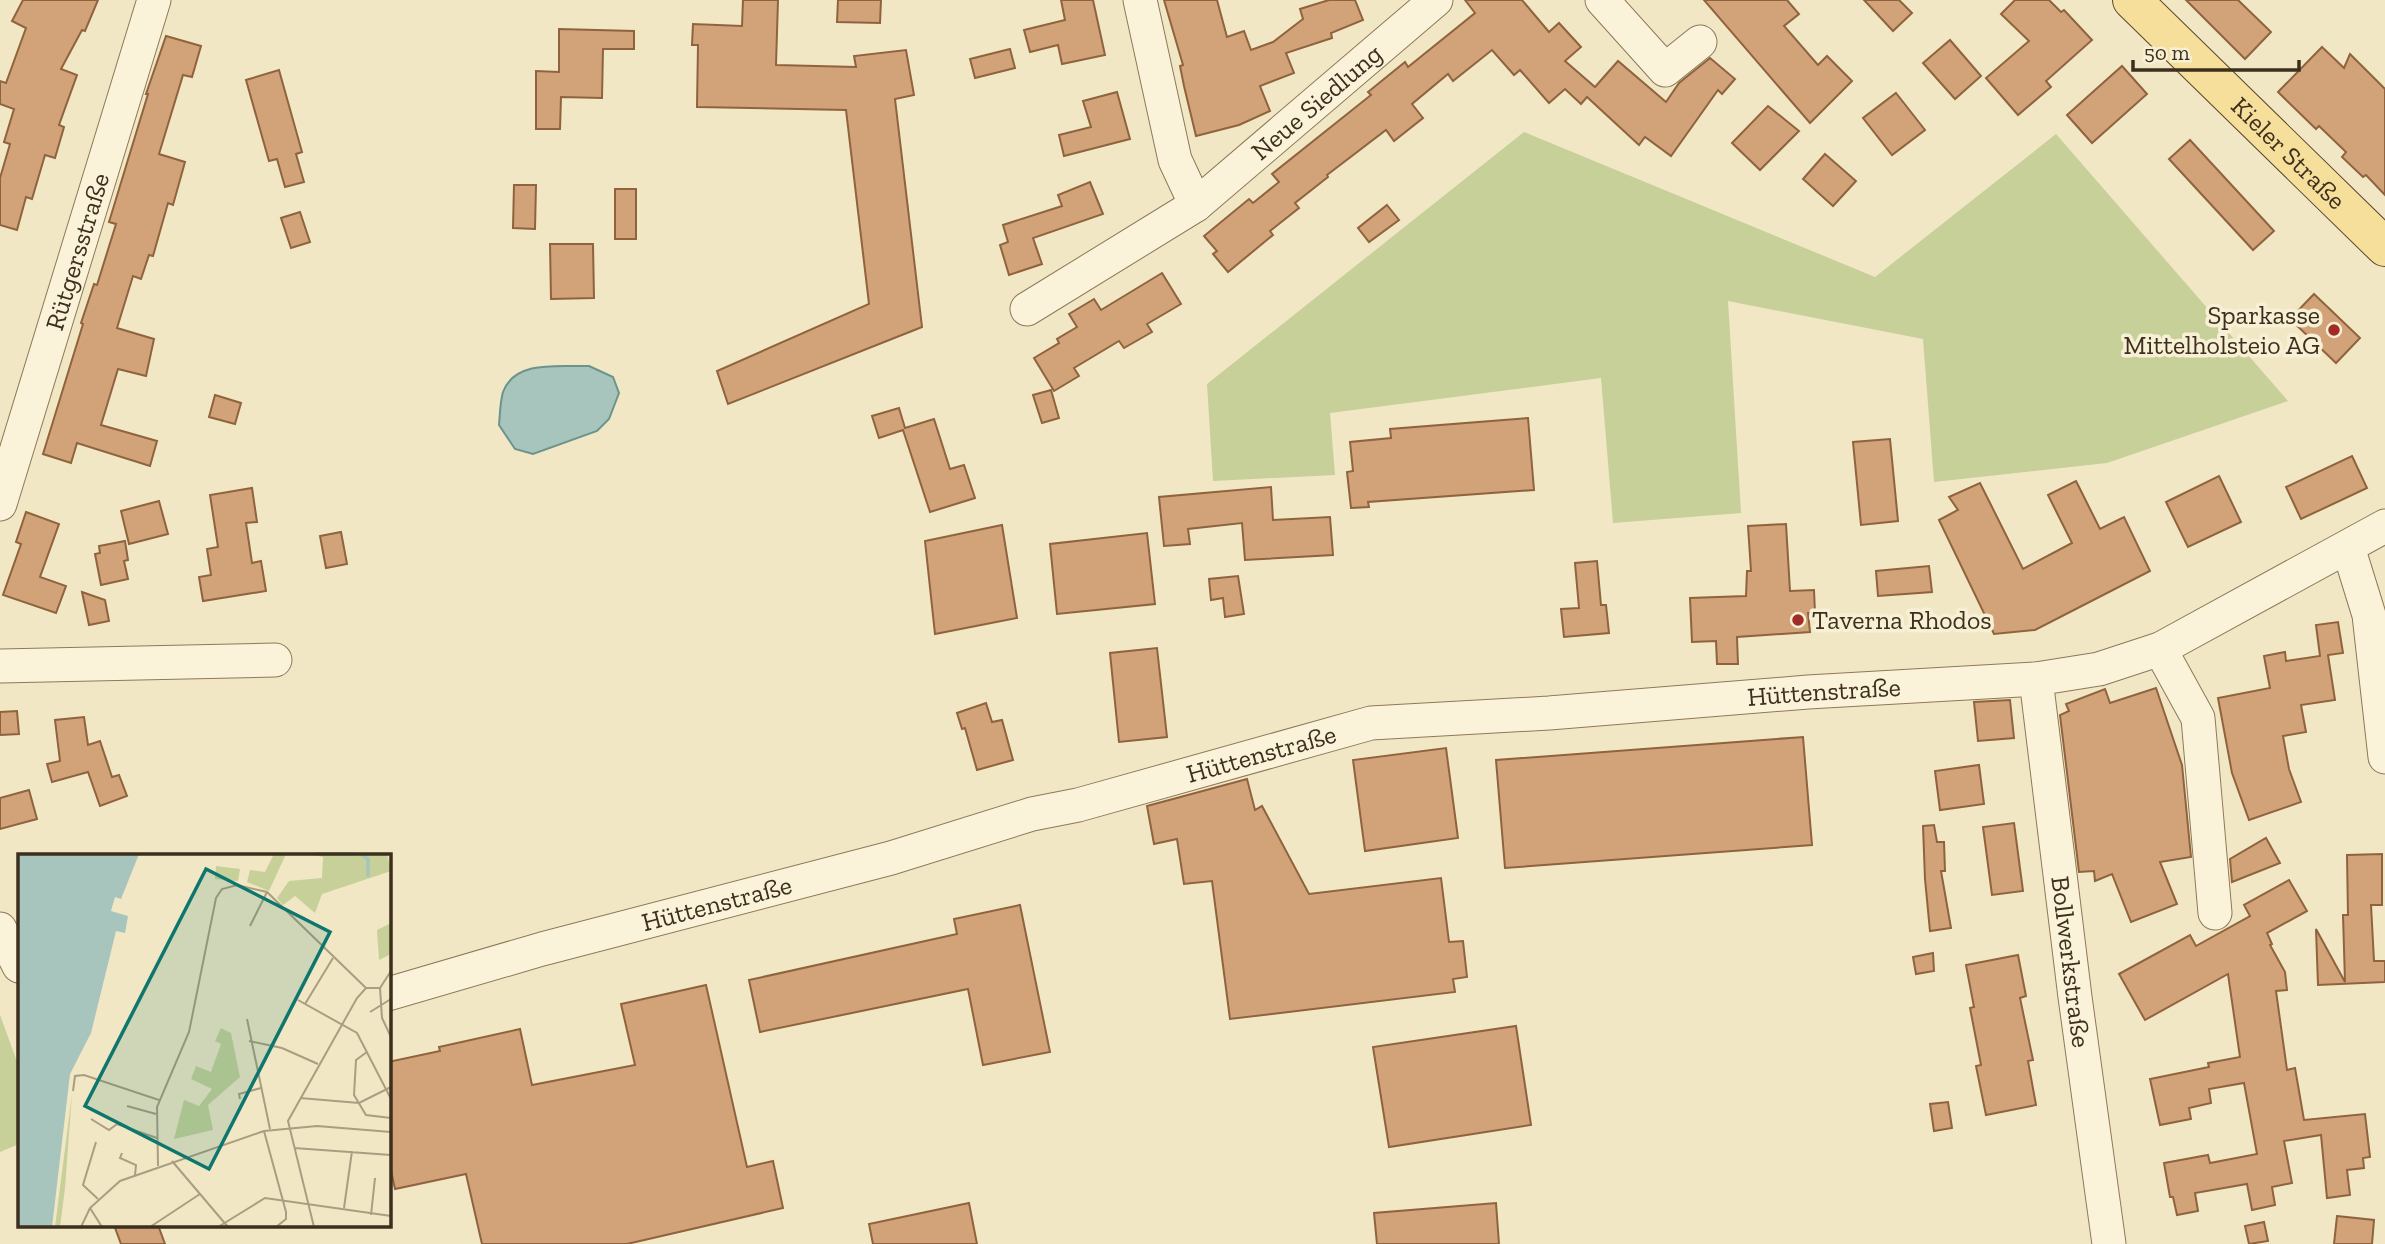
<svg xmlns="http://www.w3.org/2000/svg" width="2385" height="1244" font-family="'Zilla Slab',serif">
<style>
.green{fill:#c6d098}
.water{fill:#a7c4bd;stroke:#6c948c;stroke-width:2}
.building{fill:#d2a378;stroke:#8f633d;stroke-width:2}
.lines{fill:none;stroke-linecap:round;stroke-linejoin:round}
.minor-casing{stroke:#8e7859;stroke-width:35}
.major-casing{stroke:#5b462e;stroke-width:40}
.minor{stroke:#fbf3d9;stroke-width:33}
.major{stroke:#f6df9b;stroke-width:38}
.poi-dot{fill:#a12c25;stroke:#f8f0d5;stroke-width:2.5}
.labels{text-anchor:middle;stroke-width:7;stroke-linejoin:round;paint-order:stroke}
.street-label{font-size:26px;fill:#3d2f1e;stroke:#f8f0d5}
.poi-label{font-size:26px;fill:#3d2f1e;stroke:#f8f0d5;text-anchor:end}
.inset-river{fill:none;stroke:#a7c4bd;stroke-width:3.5}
.inset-road{fill:none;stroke:#a99d82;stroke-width:2}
.view{fill:#0f766e;fill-opacity:0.15;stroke:#0f766e;stroke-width:3.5}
.inset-edge{fill:none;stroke:#3d2f1e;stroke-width:3.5}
</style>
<rect width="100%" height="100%" fill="#f1e7c5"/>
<!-- green -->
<g class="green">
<path d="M1524,132L1875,277L2056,134L2288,401L2107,463L1934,482L1923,339L1728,301L1741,513L1613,523L1601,378L1330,413L1335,475L1213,481L1207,384Z"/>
<path d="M0,1015L19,1067V1144L0,1152Z"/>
</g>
<!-- water -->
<path class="water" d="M589,366L613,377L619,393L609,419L597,431L533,454L515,449L499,425C500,415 500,402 503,392C515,359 562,367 589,366Z"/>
<!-- building -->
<g class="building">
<path d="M23,0H98L85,31L82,30L61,69L77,75L59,125L64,127L55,158L45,155L32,199L26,197L17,230L0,225V178L10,144L4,142L14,109L0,104V81L6,83L26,28L12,21Z"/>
<path d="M743,0H778L776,65L856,67L854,56L906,50L914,95L895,99L922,327L728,404L717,371L869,304L846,110L697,107L698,45H692L693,24L742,26Z"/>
<path d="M838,0H881L880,23L837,22Z"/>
<path d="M1061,0H1093L1105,55L1062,64L1058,45L1030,52L1024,30L1065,20Z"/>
<path d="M1164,0H1217L1227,37L1244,31L1251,50L1273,42L1303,19L1300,9L1329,0H1355L1363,20L1331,33L1332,38L1286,53L1294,73L1260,86L1270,111L1239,125L1196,136L1184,86L1180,66L1183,65Z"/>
<path d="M1465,0H1522L1549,32L1559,23L1581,47L1565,61L1595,87L1618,61L1666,102L1679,83L1710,58L1735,79L1722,94L1718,90L1671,156L1645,137L1639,145L1587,97L1581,104L1565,89L1549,103L1520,70L1514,75L1492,50L1453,81L1448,74L1412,104L1423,118L1394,141L1386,130L1327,175L1328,177L1295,203L1299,208L1270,231L1273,235L1228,272L1213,254L1217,251L1204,236L1249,199L1253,203L1279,182L1272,174L1371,95L1368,92L1405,62L1408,67L1475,13Z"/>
<path d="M1704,0H1787L1799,14L1784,26L1818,65L1827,56L1852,81L1810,123Z"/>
<path d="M1864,0H1899L1912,13L1893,31Z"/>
<path d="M2015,0H2049L2061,12L2064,10L2092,40L2046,81L2051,87L2018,115L1986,78L2029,41L2001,14Z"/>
<path d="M2186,0H2238L2271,32L2245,59Z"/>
<path d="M559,29L634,31V49H603L602,98L561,97L560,129H536V71L559,72Z"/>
<path d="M166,36L201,46L192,77L183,75L159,154L185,162L173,205L168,203L153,256L149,255L141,279L133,276L117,328L154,339L146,376L118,369L101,425L157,441L150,466L77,443L71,463L43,454L83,324L81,323L94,284L97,285L116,224L109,222L148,94H146Z"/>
<path d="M1950,40L1981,76L1955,99L1923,63Z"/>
<path d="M2322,47L2344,68L2350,54L2385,89V195L2366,175L2363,177L2342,157L2346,152L2319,126L2316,129L2278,92Z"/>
<path d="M1010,49L1015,68L975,78L970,59Z"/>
<path d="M2122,66L2147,94L2092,143L2067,115Z"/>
<path d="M279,70L302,152L296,154L304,182L285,187L277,159L269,161L246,80Z"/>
<path d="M1117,92L1130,139L1064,156L1059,135L1091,127L1083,101Z"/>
<path d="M1896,93L1925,130L1892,155L1863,118Z"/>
<path d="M1768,106L1799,131L1760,170L1732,143Z"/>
<path d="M2190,140L2274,231L2253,250L2169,159Z"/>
<path d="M1825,154L1856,181L1833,206L1803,179Z"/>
<path d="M1090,182L1103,214L1033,238L1042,264L1009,275L1000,245L1008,242L1003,225L1062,206L1058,195Z"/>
<path d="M514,185H536L535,229L513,228Z"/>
<rect x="615" y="189" width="21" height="50"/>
<path d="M1387,205L1399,220L1369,242L1358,228Z"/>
<path d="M300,212L310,242L291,248L281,218Z"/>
<path d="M550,244H593L594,298L551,299Z"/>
<path d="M1162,273L1181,304L1147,324L1152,332L1124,348L1119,341L1074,368L1079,376L1054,391L1034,358L1059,343L1057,339L1077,327L1069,314L1094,299L1101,310Z"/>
<path d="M2314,294L2360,338L2336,363L2290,319Z"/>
<path d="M1051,390L1059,418L1042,423L1033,395Z"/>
<path d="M215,395L241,403L235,424L209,417Z"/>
<path d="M899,408L905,428L934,419L950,469L964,465L975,498L930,512L903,430L879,438L872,416Z"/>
<path d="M1528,418L1534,490L1368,502L1369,507L1351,508L1347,472L1353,471L1350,442L1391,438L1390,429Z"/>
<path d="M1890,439L1898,521L1861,525L1853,442Z"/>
<path d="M2352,456L2367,488L2301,519L2286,487Z"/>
<path d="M2219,476L2241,522L2188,547L2166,502Z"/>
<path d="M2076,481L2100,529L2124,517L2150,571L2035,630L1994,634L1939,520L1958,510L1949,497L1980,483L2023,569L2072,543L2048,495Z"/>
<path d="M1271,487L1273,520L1330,517L1333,555L1245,560L1242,523L1188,529L1190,544L1164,546L1159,497Z"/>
<path d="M252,488L257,522L246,523L252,563L261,561L266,591L203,601L199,577L211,575L207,549L218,547L210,495Z"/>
<path d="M159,501L168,534L129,544L121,511Z"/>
<path d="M26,512L59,524L40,577L66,586L56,613L3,595L21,544L16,542Z"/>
<path d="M1786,524L1790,591L1814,590L1815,613H1808L1810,632L1737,637L1738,664H1717L1716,641L1692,642L1690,598L1746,596L1747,571H1751L1748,526Z"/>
<path d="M1002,525L1017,618L935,634L925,541Z"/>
<path d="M341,532L347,564L326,568L320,536Z"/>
<path d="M1147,533L1155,604L1057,614L1050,544Z"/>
<path d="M125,541L128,560L124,561L128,579L101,585L95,554L100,553L99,546Z"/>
<path d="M1597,561L1601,605H1606L1609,633L1564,637L1561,609L1579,608L1575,563Z"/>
<path d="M1929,566L1932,592L1878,596L1876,571Z"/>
<path d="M1238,576L1244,614L1225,617L1223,598L1211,600L1209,579Z"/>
<path d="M82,592L105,600L109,621L89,625Z"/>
<path d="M2338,622L2343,653L2328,655L2335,700L2301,705L2306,732L2283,736L2289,769L2301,802L2249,820L2232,773L2218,698L2270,688L2264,656L2285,652L2286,661L2320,656L2316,625Z"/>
<path d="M1157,648L1167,737L1119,742L1110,653Z"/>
<path d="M2156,688L2182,765L2191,857L2160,862L2177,904L2131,922L2112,874L2095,881L2094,871L2079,872L2060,715L2069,711L2066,704L2105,689L2110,703Z"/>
<path d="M2010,700L2014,738L1978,741L1974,702Z"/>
<path d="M986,703L992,722L1002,720L1013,760L977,770L965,728L962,729L957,713Z"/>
<path d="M17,711L19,734L0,735V712Z"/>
<path d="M84,717L88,745L100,741L112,777L119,775L127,796L100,806L88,772L52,782L47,764L60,761L55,720Z"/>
<path d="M1803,737L1812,845L1505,868L1496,760Z"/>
<path d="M1446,748L1458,838L1365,851L1353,760Z"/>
<path d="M1979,765L1984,804L1940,810L1935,771Z"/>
<path d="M1247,779L1255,810L1262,806L1309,894L1441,878L1449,942L1463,941L1467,977L1453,979L1455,992L1230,1019L1212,881L1184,884L1177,839L1154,844L1147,806Z"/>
<path d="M29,790L37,819L0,829V798Z"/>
<path d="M2014,823L2023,891L1992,895L1983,827Z"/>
<path d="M1934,825L1937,842H1944L1945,871H1941L1951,928L1930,931L1925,879L1923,826Z"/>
<path d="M2266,838L2280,863L2232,882L2230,859Z"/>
<path d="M2382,854V905H2371L2374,961H2385V982L2318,985L2316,929L2345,982L2343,915H2348L2347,855Z"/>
<path d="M2289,880L2307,911L2267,933L2272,944L2270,945L2285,972L2287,990L2276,991L2287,1070L2295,1068L2304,1120L2365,1114L2370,1157L2363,1158L2364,1168L2347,1170L2350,1195L2327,1198L2321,1135L2284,1141L2292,1183L2272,1187L2275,1205L2252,1210L2247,1184L2195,1193L2198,1211L2177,1215L2173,1197H2170L2164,1163L2208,1155L2210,1163L2257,1154L2244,1083L2209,1089L2211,1103L2189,1108L2191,1119L2160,1125L2150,1079L2209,1067L2208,1063L2240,1057L2228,974L2145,1020L2119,974L2190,935L2196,946L2250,916L2244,905Z"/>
<path d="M1020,905L1050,1052L983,1065L968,989L760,1032L749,980L957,934L954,919Z"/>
<path d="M1933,953L1934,971L1916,974L1913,957Z"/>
<path d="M2018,955L2026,996L2020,998L2033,1060L2028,1061L2036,1105L1986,1115L1976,1066L1981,1065L1970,1008L1974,1007L1966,965Z"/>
<path d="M706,985L747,1167L773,1161L783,1208L627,1244H482L466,1174L395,1189L388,1157V1062L440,1051L439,1047L520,1029L532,1085L635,1065L621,1004Z"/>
<path d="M1516,1026L1531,1125L1389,1147L1373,1047Z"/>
<path d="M1948,1102L1952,1128L1934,1131L1930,1104Z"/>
<path d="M969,1203L977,1244H873L869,1224Z"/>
<path d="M1496,1203L1499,1244H1377L1374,1213Z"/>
<path d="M2337,1216L2374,1220L2372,1244H2334Z"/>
<path d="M2264,1222L2268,1241L2249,1244L2245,1226Z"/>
<path d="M114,1225H158L165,1244H121Z"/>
</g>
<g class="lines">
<defs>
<g id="minor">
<path d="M1140,0L1175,160L1196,205"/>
<path d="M1602,0L1665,70L1700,42"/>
<path id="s1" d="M1027,309L1196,205L1436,0"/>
<path id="s2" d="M0,504L154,0"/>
<path d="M2348,547L2369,615L2385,757"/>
<path d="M2160,649L2198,718L2215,913"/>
<path d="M0,666L275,660"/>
<path id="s3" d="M2036,679L2075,997L2109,1244"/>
<path d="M0,929L19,966"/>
<path id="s4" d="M388,994L542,949L891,858L1032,814L1078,805L1371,723L1549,713L1808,692L2036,679L2099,669L2160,649L2385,526"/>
</g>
<g id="major">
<path id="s5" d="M2132,0L2385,247"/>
</g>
</defs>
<!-- minor casing -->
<use href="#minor" class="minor-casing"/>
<!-- major casing -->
<use href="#major" class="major-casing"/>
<!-- minor -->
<use href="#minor" class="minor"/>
<!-- major -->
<use href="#major" class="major"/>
</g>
<!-- markers -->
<g class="poi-dot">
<circle cx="2334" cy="330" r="7"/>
<circle cx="1798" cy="620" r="7"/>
</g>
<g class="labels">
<!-- street labels -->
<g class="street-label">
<text dy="9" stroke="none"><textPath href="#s1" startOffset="357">Neue Siedlung</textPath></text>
<text dy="9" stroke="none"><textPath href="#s5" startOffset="219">Kieler Straße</textPath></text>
<text dy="9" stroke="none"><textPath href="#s2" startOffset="264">Rütgersstraße</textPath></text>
<text dy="9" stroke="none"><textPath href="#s4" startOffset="1474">Hüttenstraße</textPath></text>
<text dy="9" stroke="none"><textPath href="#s4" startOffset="906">Hüttenstraße</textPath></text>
<text dy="9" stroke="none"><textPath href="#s4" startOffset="341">Hüttenstraße</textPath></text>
<text dy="9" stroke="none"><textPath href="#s3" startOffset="285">Bollwerkstraße</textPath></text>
</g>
<!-- poi labels -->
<g class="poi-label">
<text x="2320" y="324">Sparkasse<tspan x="2320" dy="30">Mittelholsteio AG</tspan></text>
<text x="1812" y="629" text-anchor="start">Taverna Rhodos</text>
</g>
</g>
<!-- overview -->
<g transform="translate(18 854)">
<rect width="373" height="373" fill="#f1e7c5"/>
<path d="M256,0H268L251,37L229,28L232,16L247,18ZM294,0H369L373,17L304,40L297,59L277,42L265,51L259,44L271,27L304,24L305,3ZM198,12L222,15L220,27L197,25ZM373,69V100L361,106L359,76ZM203,174L213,179L222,223L190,251L195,276L156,285L166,246L181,252L194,235L173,225L178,212L193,218L203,190L197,187ZM54,240L47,334L42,373H37Z" fill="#c6d098"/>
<path d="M0,0H121L103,45L97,43L93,57L110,62L107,79L98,77L73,179L52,220L34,373H0Z" fill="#a7c4bd"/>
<path class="inset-river" d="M297,0H338M343,0L350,5V23"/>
<path class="inset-road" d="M232,72L249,38M373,117L362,134L364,164L373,183M280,146L339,179L373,245M287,150L315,104M352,158L373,145M229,165L252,275M231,187L264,194L300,210M349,198L338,206L336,241L348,261L373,264M55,237L57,222L66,221L141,246M282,244L341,249L373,233M222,245L221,240L243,234M109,252L138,260M73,265L91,276L99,270L139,284M246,277L268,358V365L258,373M78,288L65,331L80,345M276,294L373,301M104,299L102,304L118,311L117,321M154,307L210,373M140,312L139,253L171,178L198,44L204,35L219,31L249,38L348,134M72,354L84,373M326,354L334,297M353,361L357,324M63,373L72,354L102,327L246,277L299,272L373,278M132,373L182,340M200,373L247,344L373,362M296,373L270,267L339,144L348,134H362"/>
<path class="view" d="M188,15L312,78L191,315L67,252Z"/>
<rect width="373" height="373" class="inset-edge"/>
</g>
<!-- scale -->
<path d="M2133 60v10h166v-10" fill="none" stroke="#3d2f1e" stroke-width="3.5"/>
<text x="2144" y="60" font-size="21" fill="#3d2f1e" stroke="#f8f0d5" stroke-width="5" paint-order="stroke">50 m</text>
</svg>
